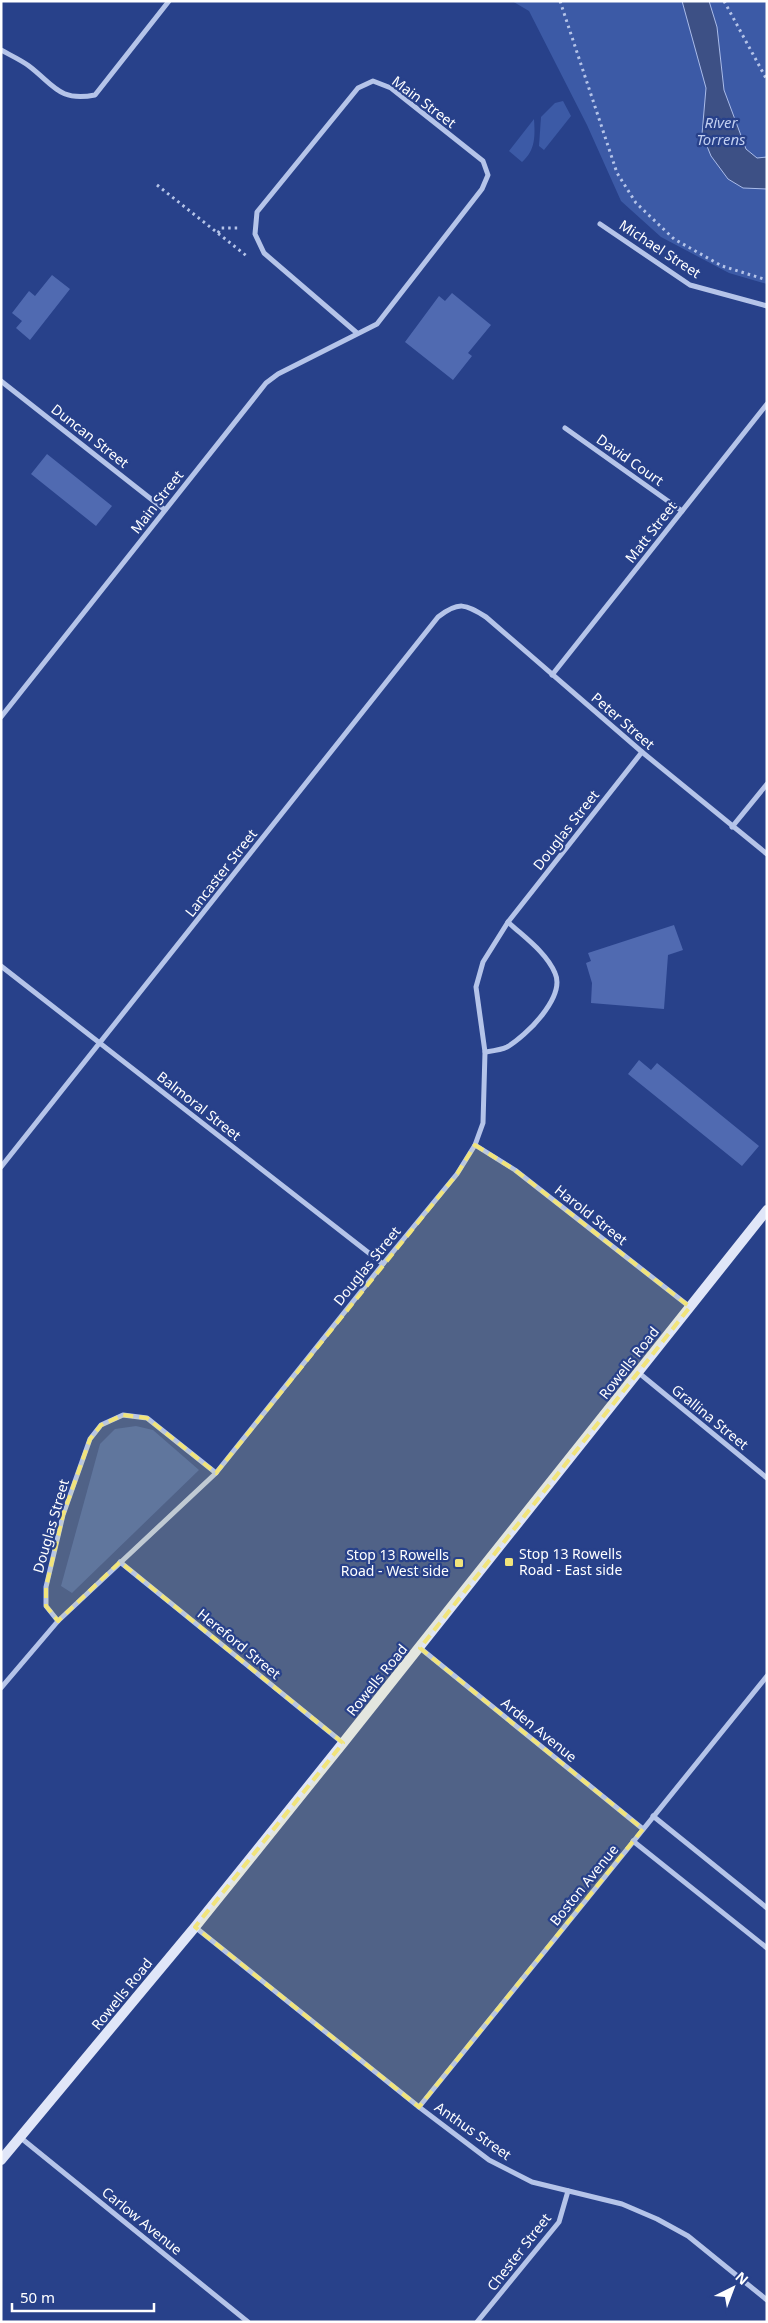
<svg xmlns="http://www.w3.org/2000/svg" width="768" height="2323" font-family="'Noto Sans',sans-serif">
<style>
.green{fill:#3c5aa6}
.water{fill:#3d5085;stroke:#aabcea}
.building{fill:#506ab1}
.lines{fill:none;stroke-linecap:round;stroke-linejoin:round}
.path{stroke:#b5c4e9;stroke-width:3;stroke-dasharray:2.5 4;stroke-linecap:butt}
.street{stroke:#b5c4e9;stroke-width:5}
.secondary{stroke:#e0e6f8;stroke-width:10}
.marked{fill:#f1e47b;fill-opacity:0.2;stroke:#f1e47b;stroke-width:4;stroke-dasharray:10 6;stroke-linejoin:round}
.poi-dot{fill:#f1e47b;stroke:#28418a;stroke-width:2}
.labels{text-anchor:middle;stroke-width:4.5;stroke-linejoin:round;paint-order:stroke}
.street-label{font-size:14px;fill:#fff;stroke:#28418a}
.poi-label{font-size:14px;fill:#fff;stroke:#28418a;text-anchor:start}
.water-label{font-size:15px;font-style:italic;fill:#c1cef0;stroke:#28418a}
</style>
<rect width="100%" height="100%" fill="#28418a"/>
<!-- green -->
<g class="green">
<path d="M512,1H767V284L729,273L661,237L621,201L587,125L529,11Z"/>
<path d="M563,101L571,116L544,150L539,146L541,117L555,103Z"/>
<path d="M534,119C535,135 536,150 522,162L509,151Z"/>
<path d="M136,1426L153,1430L199,1470L72,1593L61,1586L100,1444L115,1429Z"/>
</g>
<!-- water -->
<path class="water" d="M682,1H709L717,27L724,90L746,149L757,158L767,157V189L743,188L728,179L711,156L702,134L706,88Z"/>
<!-- building -->
<g class="building">
<path d="M52,275L70,289L30,340L16,328L22,321L12,313L29,291L35,296Z"/>
<path d="M452,293L491,325L468,353L472,356L453,380L405,342L439,296L445,301Z"/>
<path d="M47,454L112,506L96,526L31,474Z"/>
<path d="M674,925L683,950L668,955L664,1009L591,1003L592,983L586,963L591,961L588,953Z"/>
<path d="M639,1060L651,1070L657,1063L759,1146L742,1166L628,1074Z"/>
</g>
<g class="lines">
<!-- path -->
<g class="path">
<path d="M560,1L617,173L636,203L674,239L722,266L767,280"/>
<path d="M724,1L767,80"/>
<path d="M157,185L248,257"/>
<path d="M218,233L221,228H239"/>
</g>
<!-- street -->
<g class="street">
<path d="M1,50C10,55 21,60 29,66C54,85 59,102 95,95L169,1"/>
<path d="M600,224L690,285L767,306"/>
<path d="M1,381L165,510"/>
<path d="M565,428L682,511"/>
<path d="M552,675L767,404"/>
<path d="M1,717L266,383L278,374L377,324L482,189L488,175L483,161L391,88L373,81L358,88L257,212L255,234L264,253L357,333"/>
<path d="M732,827L767,784"/>
<path d="M1,966L383,1264"/>
<path d="M485,1052C492,1051 501,1050 507,1047C526,1036 566,997 555,973C546,952 524,937 508,922"/>
<path d="M475,1145L515,1170L690,1307"/>
<path d="M1,1167L438,617C459,601 465,604 486,617L642,752L767,854"/>
<path d="M639,1373L767,1478"/>
<path d="M120,1562L343,1743"/>
<path d="M58,1621L46,1606V1587L63,1515L90,1439L101,1425L123,1415L147,1418L216,1473"/>
<path d="M420,1648L643,1829"/>
<path d="M1,1688L58,1621L216,1473L383,1264L457,1174L475,1145L483,1123L485,1052L476,987L483,962L508,922L642,752"/>
<path d="M653,1816L767,1908"/>
<path d="M633,1841L767,1948"/>
<path d="M195,1927L419,2107L489,2160L532,2182L622,2204L657,2219L688,2236L767,2300"/>
<path d="M419,2107L767,1676"/>
<path d="M21,2138L248,2322"/>
<path d="M477,2322L559,2222L568,2191"/>
</g>
<!-- secondary -->
<path class="secondary" d="M1,2160L195,1927L343,1743L767,1210"/>
</g>
<!-- marked area -->
<path class="marked" d="M475,1145L515,1170L690,1307L420,1648L643,1829L419,2107L195,1927L343,1743L120,1562L58,1621L46,1606V1587L63,1515L90,1439L101,1425L123,1415L147,1418L216,1473L457,1174Z"/>
<!-- markers -->
<g class="poi-dot">
<rect x="504" y="1557" width="10" height="10" rx="2.5"/>
<rect x="454" y="1558" width="10" height="10" rx="2.5"/>
</g>
<g class="labels">
<!-- street labels -->
<g class="street-label">
<text transform="translate(424 102) rotate(37)" y="5">Main Street</text>
<text transform="translate(660 249) rotate(33)" y="5">Michael Street</text>
<text transform="translate(90 436) rotate(38)" y="5">Duncan Street</text>
<text transform="translate(630 460) rotate(35)" y="5">David Court</text>
<text transform="translate(157 502) rotate(-52)" y="5">Main Street</text>
<text transform="translate(651 532) rotate(-52)" y="5">Matt Street</text>
<text transform="translate(623 721) rotate(41)" y="5">Peter Street</text>
<text transform="translate(566 830) rotate(-52)" y="5">Douglas Street</text>
<text transform="translate(221 873) rotate(-52)" y="5">Lancaster Street</text>
<text transform="translate(199 1106) rotate(38)" y="5">Balmoral Street</text>
<text transform="translate(591 1215) rotate(38)" y="5">Harold Street</text>
<text transform="translate(367 1266) rotate(-51)" y="5">Douglas Street</text>
<text transform="translate(629 1363) rotate(-52)" y="5">Rowells Road</text>
<text transform="translate(710 1417) rotate(39)" y="5">Grallina Street</text>
<text transform="translate(51 1526) rotate(-74)" y="5">Douglas Street</text>
<text transform="translate(239 1644) rotate(39)" y="5">Hereford Street</text>
<text transform="translate(377 1680) rotate(-51)" y="5">Rowells Road</text>
<text transform="translate(539 1730) rotate(39)" y="5">Arden Avenue</text>
<text transform="translate(584 1885) rotate(-51)" y="5">Boston Avenue</text>
<text transform="translate(122 1994) rotate(-51)" y="5">Rowells Road</text>
<text transform="translate(473 2131) rotate(35)" y="5">Anthus Street</text>
<text transform="translate(142 2221) rotate(39)" y="5">Carlow Avenue</text>
<text transform="translate(519 2252) rotate(-52)" y="5">Chester Street</text>
</g>
<!-- poi labels -->
<g class="poi-label">
<text x="519" y="1559">Stop 13 Rowells<tspan x="519" dy="16">Road - East side</tspan></text>
<text x="449" y="1560" text-anchor="end">Stop 13 Rowells<tspan x="449" dy="16">Road - West side</tspan></text>
</g>
<!-- water labels -->
<g class="water-label">
<text x="721" y="128">River<tspan x="721" dy="17">Torrens</tspan></text>
</g>
</g>
<!-- border -->
<rect width="768" height="2323" fill="none" stroke="#ffffff" stroke-width="5"/>
<!-- north arrow -->
<g transform="translate(733 2288) rotate(42)" stroke="#28418a" stroke-width="4" paint-order="stroke">
<path d="M0-4L9 19L0 12L-9 19Z" fill="#ffffff"/>
<text y="-8" font-size="14" font-weight="bold" text-anchor="middle" fill="#ffffff">N</text>
</g>
<!-- scale -->
<path d="M12 2303v8h142v-8" fill="none" stroke="#ffffff" stroke-width="2.5"/>
<text x="20" y="2303" font-size="15" fill="#ffffff" stroke="#28418a" stroke-width="4" paint-order="stroke">50 m</text>
</svg>
